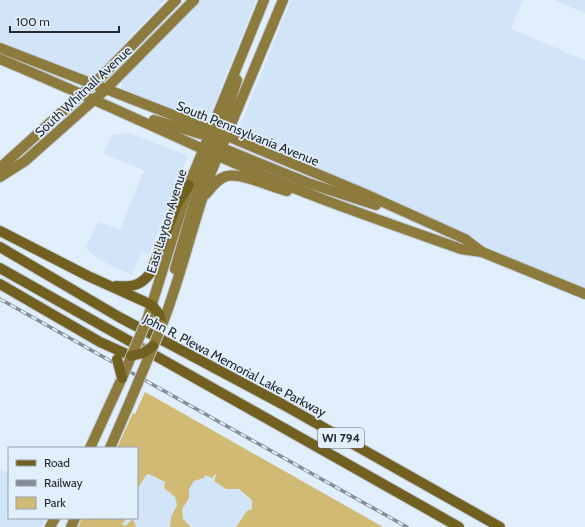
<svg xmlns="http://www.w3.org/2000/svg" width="585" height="527" font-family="Cabin,sans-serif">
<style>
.built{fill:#d2e4f8}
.green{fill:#d1bb74}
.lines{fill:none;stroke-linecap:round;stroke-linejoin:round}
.secondary-casing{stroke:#c0cbd7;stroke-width:12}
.primary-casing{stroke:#c0cbd7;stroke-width:12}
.secondary{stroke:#8d7a3d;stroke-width:10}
.primary{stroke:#726021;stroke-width:10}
.rail-casing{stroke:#858e98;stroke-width:3.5}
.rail{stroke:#e1eefc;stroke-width:2;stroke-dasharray:6;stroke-linecap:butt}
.secondary-bridge-casing{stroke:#c0cbd7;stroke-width:12;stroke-linecap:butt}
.primary-bridge-casing{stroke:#c0cbd7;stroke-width:12;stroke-linecap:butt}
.secondary-bridge{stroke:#8d7a3d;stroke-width:10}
.primary-bridge{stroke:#726021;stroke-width:10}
.labels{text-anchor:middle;stroke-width:3.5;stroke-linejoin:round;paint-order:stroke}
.shield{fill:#e1eefc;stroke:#5f666e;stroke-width:1}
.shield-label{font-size:12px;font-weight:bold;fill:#272b31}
.street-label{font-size:13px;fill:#272b31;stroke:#e1eefc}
</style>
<rect width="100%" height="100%" fill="#e1eefc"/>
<!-- built -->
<g class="built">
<path d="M0,0H165L133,33L118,53L95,75L90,78L0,44Z"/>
<path d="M200,0H256L211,112L206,117L199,120L123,92L121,85L123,79Z"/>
<path d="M291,0H523L511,29L585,60V294L242,137L240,126Z"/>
<path d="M554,0H585V13Z"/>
<path d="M129,133L188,156L149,255L141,252L132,275L108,264L93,255L85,247L99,222L119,229L122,228L123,222L144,170L104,154L112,135Z"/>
<path d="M145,392L383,527H78L82,518H137V448H117L133,413L135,414Z"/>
<path d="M0,469L9,473V518H46L42,527H0Z"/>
</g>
<!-- green -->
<g class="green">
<path d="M145,392L154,397L383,527H236L247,511L252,509V500L239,489H226L214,481L216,475L215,474L212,478L205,475L204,478L194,481L189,489V498L182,509L183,519L191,527H170L171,517L177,505L175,497L164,488L165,482L149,474L146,475L137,490V448H117L133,413L135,414Z"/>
<path d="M82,518H127L122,524L125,526L133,519L136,527H78Z"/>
</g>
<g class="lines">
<defs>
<g id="secondary">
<path d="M0,48L227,136L363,193L465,239L482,252"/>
<path d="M0,59C82,93 162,131 243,167C314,198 388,223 461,249L482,252L585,294"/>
<path d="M154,120L214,138"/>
<path d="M218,139L237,80"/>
<path d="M217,146L308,183L376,205"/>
<path d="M0,170L2,166L104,74L176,0"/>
<path d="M0,177L25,161L105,90L194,0"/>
<path d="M206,194C211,188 218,178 227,176C242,173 271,187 287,191"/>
<path d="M175,269L211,144"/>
<path d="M148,317L189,185L264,0"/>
<path d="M162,325C182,274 193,221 212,170L283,0"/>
<path d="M90,448L122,378"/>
<path d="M110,448L129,404"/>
<path d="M50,527L55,518"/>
<path d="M71,527L75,518"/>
</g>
<g id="primary">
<path d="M0,231L88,276L152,305L159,314L162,325"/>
<path d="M0,247L119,317L282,404L500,527"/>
<path d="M0,268L459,527"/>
<path d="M0,284L100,342L131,356"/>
<path d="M116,286C133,287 141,286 151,272L177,204L189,185"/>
</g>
</defs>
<!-- secondary casing -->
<use href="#secondary" class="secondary-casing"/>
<!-- primary casing -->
<use href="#primary" class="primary-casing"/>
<!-- secondary -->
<use href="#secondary" class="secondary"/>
<!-- primary -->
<use href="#primary" class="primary"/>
<defs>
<path id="rail" d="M0,299L407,527"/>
</defs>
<!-- rail casing -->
<use href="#rail" class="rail-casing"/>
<!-- rail -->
<use href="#rail" class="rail"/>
<defs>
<g id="secondary-bridge">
<path d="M122,378L148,317"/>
<path d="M129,404L162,325"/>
</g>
<g id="primary-bridge">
<path d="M131,356L143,353L153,346"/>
<path d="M117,359L122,378"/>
</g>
</defs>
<!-- secondary-bridge casing -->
<use href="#secondary-bridge" class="secondary-bridge-casing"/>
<!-- primary-bridge casing -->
<use href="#primary-bridge" class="primary-bridge-casing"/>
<!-- secondary-bridge -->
<use href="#secondary-bridge" class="secondary-bridge"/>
<!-- primary-bridge -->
<use href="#primary-bridge" class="primary-bridge"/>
</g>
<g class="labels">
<!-- shield labels -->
<rect class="shield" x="318" y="428" width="46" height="20" rx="3"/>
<g class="shield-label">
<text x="341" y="442">WI 794</text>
</g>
<!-- street labels -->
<g class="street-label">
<text transform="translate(83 91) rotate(-43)" y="5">South Whitnall Avenue</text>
<text transform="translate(248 133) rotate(22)" y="5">South Pennsylvania Avenue</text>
<text transform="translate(166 221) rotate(-73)" y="5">East Layton Avenue</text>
<text transform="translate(235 365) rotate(28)" y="5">John R. Plewa Memorial Lake Parkway</text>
</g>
</g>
<!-- legend -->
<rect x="8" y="447" width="130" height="72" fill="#e1eefc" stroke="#97a0ab"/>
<rect x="16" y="460" width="20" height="6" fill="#726021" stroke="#97a0ab"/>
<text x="44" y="467" font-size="12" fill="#272b31">Road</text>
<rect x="16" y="480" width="20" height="6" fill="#858e98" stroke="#97a0ab"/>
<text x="44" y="487" font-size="12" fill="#272b31">Railway</text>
<rect x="16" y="497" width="20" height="12" fill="#d1bb74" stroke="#97a0ab"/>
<text x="44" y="507" font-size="12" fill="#272b31">Park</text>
<!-- scale -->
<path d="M10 26v6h109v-6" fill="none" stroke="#272b31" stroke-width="2"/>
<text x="16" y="26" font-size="12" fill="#272b31" stroke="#e1eefc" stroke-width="3" paint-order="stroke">100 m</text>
</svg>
